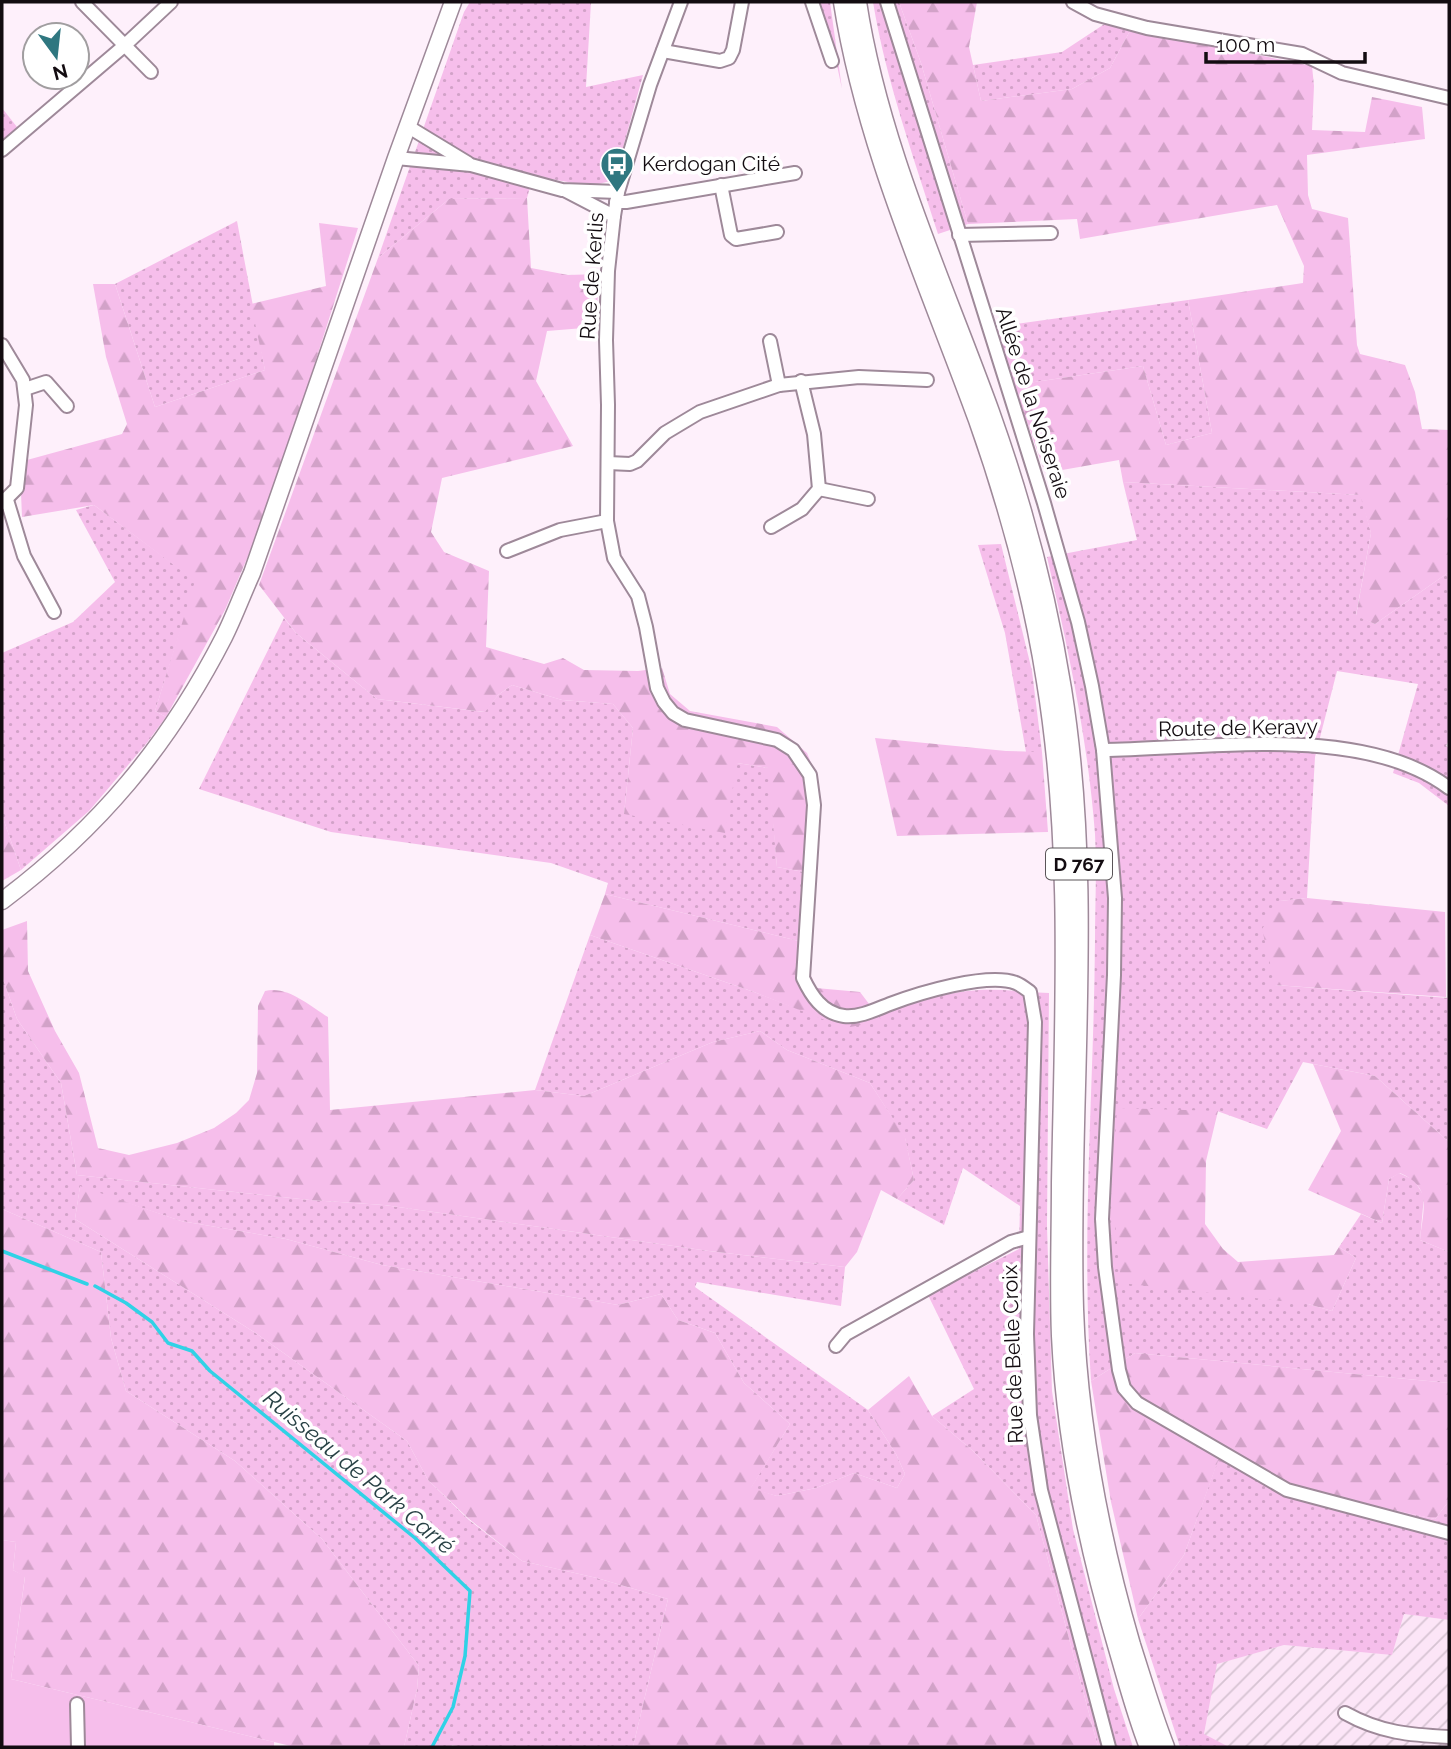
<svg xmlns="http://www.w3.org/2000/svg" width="1451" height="1749" font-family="Raleway,sans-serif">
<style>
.industrial{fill:url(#industrial-furrows)}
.grass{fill:url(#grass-dots)}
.forest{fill:url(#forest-firs)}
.park{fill:#f6beeb}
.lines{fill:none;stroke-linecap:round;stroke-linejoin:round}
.stream{stroke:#30d2e6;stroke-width:3.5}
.minor-casing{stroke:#9e8999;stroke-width:16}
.major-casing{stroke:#9e8999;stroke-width:19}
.highway-casing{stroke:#9e8999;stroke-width:21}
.minor{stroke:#fff;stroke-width:12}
.major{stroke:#fff;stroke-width:16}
.highway{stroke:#fff;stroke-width:18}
.labels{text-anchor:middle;stroke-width:7;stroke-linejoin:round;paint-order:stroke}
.shield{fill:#fff;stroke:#5a5558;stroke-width:2}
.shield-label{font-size:19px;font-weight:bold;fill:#130c11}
.poi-label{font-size:21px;fill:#130c11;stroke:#fff;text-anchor:start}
.street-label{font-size:21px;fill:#130c11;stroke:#fff}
.water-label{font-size:23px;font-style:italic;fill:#284145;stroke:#fff}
</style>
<defs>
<pattern id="industrial-furrows" width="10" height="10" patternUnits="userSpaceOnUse" patternTransform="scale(1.75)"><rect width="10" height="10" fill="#fce5f7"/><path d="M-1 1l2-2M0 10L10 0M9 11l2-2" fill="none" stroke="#d7c3d3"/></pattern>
<pattern id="grass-dots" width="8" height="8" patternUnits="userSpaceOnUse" patternTransform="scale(1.75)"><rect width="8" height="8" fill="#f6beeb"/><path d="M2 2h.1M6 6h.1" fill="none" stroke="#d2a2c8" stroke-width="1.8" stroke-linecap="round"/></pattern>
<pattern id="forest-firs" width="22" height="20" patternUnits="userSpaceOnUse" patternTransform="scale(1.75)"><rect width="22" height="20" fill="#f6beeb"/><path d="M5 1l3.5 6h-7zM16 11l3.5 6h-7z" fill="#d2a2c8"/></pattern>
</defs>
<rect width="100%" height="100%" fill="#fef0fb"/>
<!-- industrial -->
<path class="industrial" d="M1404,1614L1449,1620V1747H1229L1204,1735L1216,1664L1284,1645L1392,1655Z"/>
<!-- grass -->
<g class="grass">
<path d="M470,2H591L586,87L643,75L614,180L591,186L533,176L527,198L449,199L378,258L464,12Z"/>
<path d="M820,2H830L842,89L831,37Z"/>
<path d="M873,2H899L921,63L968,224L938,234C914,158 886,81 873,2Z"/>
<path d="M1106,23L1131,29L1110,68L1072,89L981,101L973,65L1062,52Z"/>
<path d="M2,108L17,127L2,143Z"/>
<path d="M237,221L265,370L155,407L115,284Z"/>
<path d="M1188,300L1212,433L1166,445L1143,366L1014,385L994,327Z"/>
<path d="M1123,482L1361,495L1371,533L1356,615L1375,624L1449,572V740L1446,746L1449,748V806L1419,783L1393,773L1418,684L1337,671L1315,757L1307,898L1280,901L1275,985L1449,998V1142L1375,1076L1303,1062L1267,1129L1217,1111L1112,1192L1308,1304L1332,1311L1356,1258L1339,1247L1361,1214L1382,1223L1389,1179L1399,1173L1414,1180L1424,1196L1420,1240L1449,1252V1383L1135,1353L1091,1381C1081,1234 1094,1087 1095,940C1095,905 1097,869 1095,834C1088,740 1068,648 1047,557L1137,540Z"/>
<path d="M94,505L196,581L155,711L166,717L146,744L89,811L21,870L2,815V653L73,622L115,582L76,510Z"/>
<path d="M1001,544L1032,671L1042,752H1026L1005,633L978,545Z"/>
<path d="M284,618L296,633L377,699L484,712L498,695L512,685L562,700L613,704L633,728L624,814L737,763L769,768L777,867L815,874L811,944L605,894L608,883L551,863L331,832L199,789Z"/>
<path d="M590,935L754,992L845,1027C887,1010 933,993 979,990C1002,989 1026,992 1049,993L1047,1226L1052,1391L1073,1529L1114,1689L1133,1747H1098L1036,1515L973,1451L932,1416L974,1389L928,1295L1019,1249L1020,1206L963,1168L944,1225L897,1199L914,1180L905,1138L870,1083L787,1050L760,1031L713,1042L584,1096L535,1090Z"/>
<path d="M2,976L17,1019L61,1083L77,1175L310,1200L384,1205L709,1251L845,1267L841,1306L697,1282L695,1287L868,1410L896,1454L905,1474L897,1488L854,1473L816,1488L777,1496L750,1489L790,1424L744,1383L715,1333L678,1320L661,1294L618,1305L382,1265L286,1239L181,1221L80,1187L75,1219L257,1334L407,1441L428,1480L469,1520L522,1561L597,1578L668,1599L633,1747H461L452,1745L451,1747H404L417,1689L419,1666L322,1539L235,1461L126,1391L111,1338L101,1252L2,1209Z"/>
<path d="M1218,1460L1314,1493L1435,1519L1449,1501V1620L1404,1614L1392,1655L1284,1645L1217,1664L1204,1734L1229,1747H1180L1138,1619L1184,1555Z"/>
</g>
<!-- forest -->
<g class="forest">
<path d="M899,2H977L969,47L981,101L1072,89L1110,68L1131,29L1312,66L1314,86L1312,130L1365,132L1372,97L1422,107L1425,139L1307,155L1308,195L1312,209L1348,218L1357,345L1360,354L1405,365L1415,392L1422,429L1449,430V572L1375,624L1356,616L1371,533L1360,495L1123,482L1119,460L1045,473L1014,385L1143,366L1166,445L1212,433L1188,300L1303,283L1304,266L1277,205L1080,239L1077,219L968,224L921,63Z"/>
<path d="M527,198L531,268L568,275L599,274L596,327L547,331L536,381L573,446L442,478L431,532L444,552L489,571L486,647L544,664L563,658L584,670L638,671L662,668L670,694L690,711L777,727L807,753L818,780L815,874L777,867L768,768L737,763L725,833L624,814L633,728L613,704L562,700L512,685L498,695L485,712L377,699L296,633L259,585L378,258L449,199Z"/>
<path d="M319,223L358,228L269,507L225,610L166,717L155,711L195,581L94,505L22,517L21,493L27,460L122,434L127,424L106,357L93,284H115L155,407L265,370L251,304L326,286Z"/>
<path d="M875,738L1006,751L1042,752L1048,832L897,836Z"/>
<path d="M2,815L21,870L2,881Z"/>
<path d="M605,894L811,944L809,971L816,988L860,992L882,1021L845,1028L754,992L590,935Z"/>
<path d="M1307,898L1445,912L1446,997L1275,985L1262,929L1280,901Z"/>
<path d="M27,921L28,971L55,1031L79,1073L98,1148L129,1155L177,1143L214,1128L236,1113L249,1100L257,1073L258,1006L265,991C287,985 310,1006 328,1017L330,1110L535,1090L584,1096L713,1042L760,1031L787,1050L870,1083L905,1137L914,1180L897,1199L881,1190L857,1252L845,1267L709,1251L384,1205L310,1200L77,1175L61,1083L17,1019L2,976V930Z"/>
<path d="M1313,1064L1375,1076L1449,1142V1252L1420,1240C1423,1210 1433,1187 1400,1173L1389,1179L1382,1223L1308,1190L1341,1131Z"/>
<path d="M1117,1108L1218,1111L1206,1161L1205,1224L1223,1249L1238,1262L1334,1255L1339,1247L1356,1258L1332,1311L1308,1304L1121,1283L1112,1192Z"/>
<path d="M80,1186L181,1221L286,1239L382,1265L618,1305L661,1294L678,1320L715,1333L744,1383L790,1424L751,1488L777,1496L816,1488L854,1473L897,1488L905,1474L896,1454L868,1410L909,1376L932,1416L973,1451L1036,1515L1098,1747H633L668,1599L597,1578L522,1561L469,1519L428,1480L407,1441L257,1334L75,1219Z"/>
<path d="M2,1209L101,1252L111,1338L126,1391L235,1461L322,1539L419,1666L417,1689L404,1747H295L11,1679L25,1577L13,1570L16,1542L2,1540Z"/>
<path d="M1135,1353L1449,1383V1501L1435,1519L1314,1493L1218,1461L1184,1555L1138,1619L1111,1502L1091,1381Z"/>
</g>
<!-- park -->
<path class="park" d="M2,1540L16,1542L13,1570L25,1576L11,1679L274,1742V1747H2Z"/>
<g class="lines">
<!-- stream -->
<g class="stream">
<path d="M2,1251L87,1284"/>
<path d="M95,1286L126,1303L152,1322L168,1343L192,1351L210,1371L415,1538L470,1591L465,1656L453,1707L432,1747"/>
</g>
<defs>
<g id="minor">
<path d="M82,2L151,72"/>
<path d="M681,2L650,85L618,192L614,216L608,271L606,340L608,405L607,521L614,558L638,596L646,627L657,688L664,702L673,713L685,720L777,740L793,750L810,775L814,805L803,978C811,995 822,1013 844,1016C859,1018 877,1009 890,1004C919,993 988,972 1016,983C1021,985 1026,989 1030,992L1035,1022L1027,1334L1030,1415L1041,1490L1109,1747"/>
<path d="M812,2L832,61"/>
<path d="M887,2L1044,503L1078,622L1092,686L1103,750L1115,898L1114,975L1102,1219L1105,1267L1119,1370L1124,1388L1137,1403L1287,1490L1449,1533"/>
<path d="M1073,2L1095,14L1147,28L1302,54L1342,73L1449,98"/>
<path d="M663,51L720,61L729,58L733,50L742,2"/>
<path d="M407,126L468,163"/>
<path d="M2,150L124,46L171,2"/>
<path d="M396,158L471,165L562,190L618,192"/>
<path d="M721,185L731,235L736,239L777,232"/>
<path d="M566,191L614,216"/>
<path d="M616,202H626L795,173"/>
<path d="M959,235L1051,233"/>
<path d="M770,341L779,385"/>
<path d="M2,345L23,380L26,405L17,488L2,503"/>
<path d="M25,389L46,382L67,406"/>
<path d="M608,463L630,464L637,461L665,433L700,412L779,385L859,377L927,380"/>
<path d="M819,489L868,499"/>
<path d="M7,500L24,556L54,612"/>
<path d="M771,527L802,509L819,489L814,434L801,381"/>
<path d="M507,551L560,530L607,521"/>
<path d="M1103,750C1206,749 1363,723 1449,788"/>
<path d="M836,1346L846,1334L1011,1242L1029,1237"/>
<path d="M77,1704L78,1747"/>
<path d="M1345,1713C1381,1733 1410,1735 1449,1737"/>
</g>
<path id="major" d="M2,901C99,828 168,746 224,637C234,617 242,595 252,573L396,158L453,2"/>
<g id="highway">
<path d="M843,2C866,148 928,282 978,420C1008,505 1032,592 1046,681C1073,847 1064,1015 1061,1183C1061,1234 1059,1285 1061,1336C1066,1441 1087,1543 1117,1645C1127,1679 1136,1714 1149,1747"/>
<path d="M857,2C879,145 941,277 990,412C1022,502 1047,595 1062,689C1095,895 1068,1102 1074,1309C1078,1423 1099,1535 1131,1645C1142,1679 1152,1714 1165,1747"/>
</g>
</defs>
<!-- minor casing -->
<use href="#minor" class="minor-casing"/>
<!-- major casing -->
<use href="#major" class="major-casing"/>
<!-- highway casing -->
<use href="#highway" class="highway-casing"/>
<!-- minor -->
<use href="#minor" class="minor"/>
<!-- major -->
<use href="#major" class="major"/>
<!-- highway -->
<use href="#highway" class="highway"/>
</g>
<!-- icons -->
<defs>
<symbol id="bus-pin" viewBox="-11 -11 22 30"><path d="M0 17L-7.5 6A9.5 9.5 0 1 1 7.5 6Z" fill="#2f7780" stroke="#fff"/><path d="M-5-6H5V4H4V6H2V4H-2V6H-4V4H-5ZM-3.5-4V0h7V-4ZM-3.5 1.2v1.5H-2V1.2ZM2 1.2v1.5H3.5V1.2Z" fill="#fff"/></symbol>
</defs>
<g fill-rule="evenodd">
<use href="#bus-pin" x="598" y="145" width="38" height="52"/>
</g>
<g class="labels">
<!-- shield labels -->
<rect class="shield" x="1046" y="848.5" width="66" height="31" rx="5"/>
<g class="shield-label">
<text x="1079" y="871">D 767</text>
</g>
<!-- poi labels -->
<g class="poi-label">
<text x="642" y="171">Kerdogan Cité</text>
</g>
<!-- street labels -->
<g class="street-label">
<text transform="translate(592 276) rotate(-86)" y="7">Rue de Kerlis</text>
<text transform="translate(1033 403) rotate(72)" y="7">Allée de la Noiseraie</text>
<text transform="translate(1238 728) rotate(-1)" y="7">Route de Keravy</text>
<text transform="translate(1013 1354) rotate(-92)" y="7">Rue de Belle Croix</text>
</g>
<!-- water labels -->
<g class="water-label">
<text transform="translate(359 1472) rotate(40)" y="8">Ruisseau de Park Carré</text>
</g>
</g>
<!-- border -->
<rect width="1451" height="1749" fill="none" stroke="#130c11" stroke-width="7"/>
<!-- north arrow -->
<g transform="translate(56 56) rotate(165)"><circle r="33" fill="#ffffff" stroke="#a19ea0" stroke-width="2"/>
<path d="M0-5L12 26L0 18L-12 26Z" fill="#2f7780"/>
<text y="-10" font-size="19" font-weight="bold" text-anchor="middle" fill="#130c11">N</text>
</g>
<!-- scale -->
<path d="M1206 52v10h159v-10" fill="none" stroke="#130c11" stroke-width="3.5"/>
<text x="1216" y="52" font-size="21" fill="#130c11" stroke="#ffffff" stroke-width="5" paint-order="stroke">100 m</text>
</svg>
